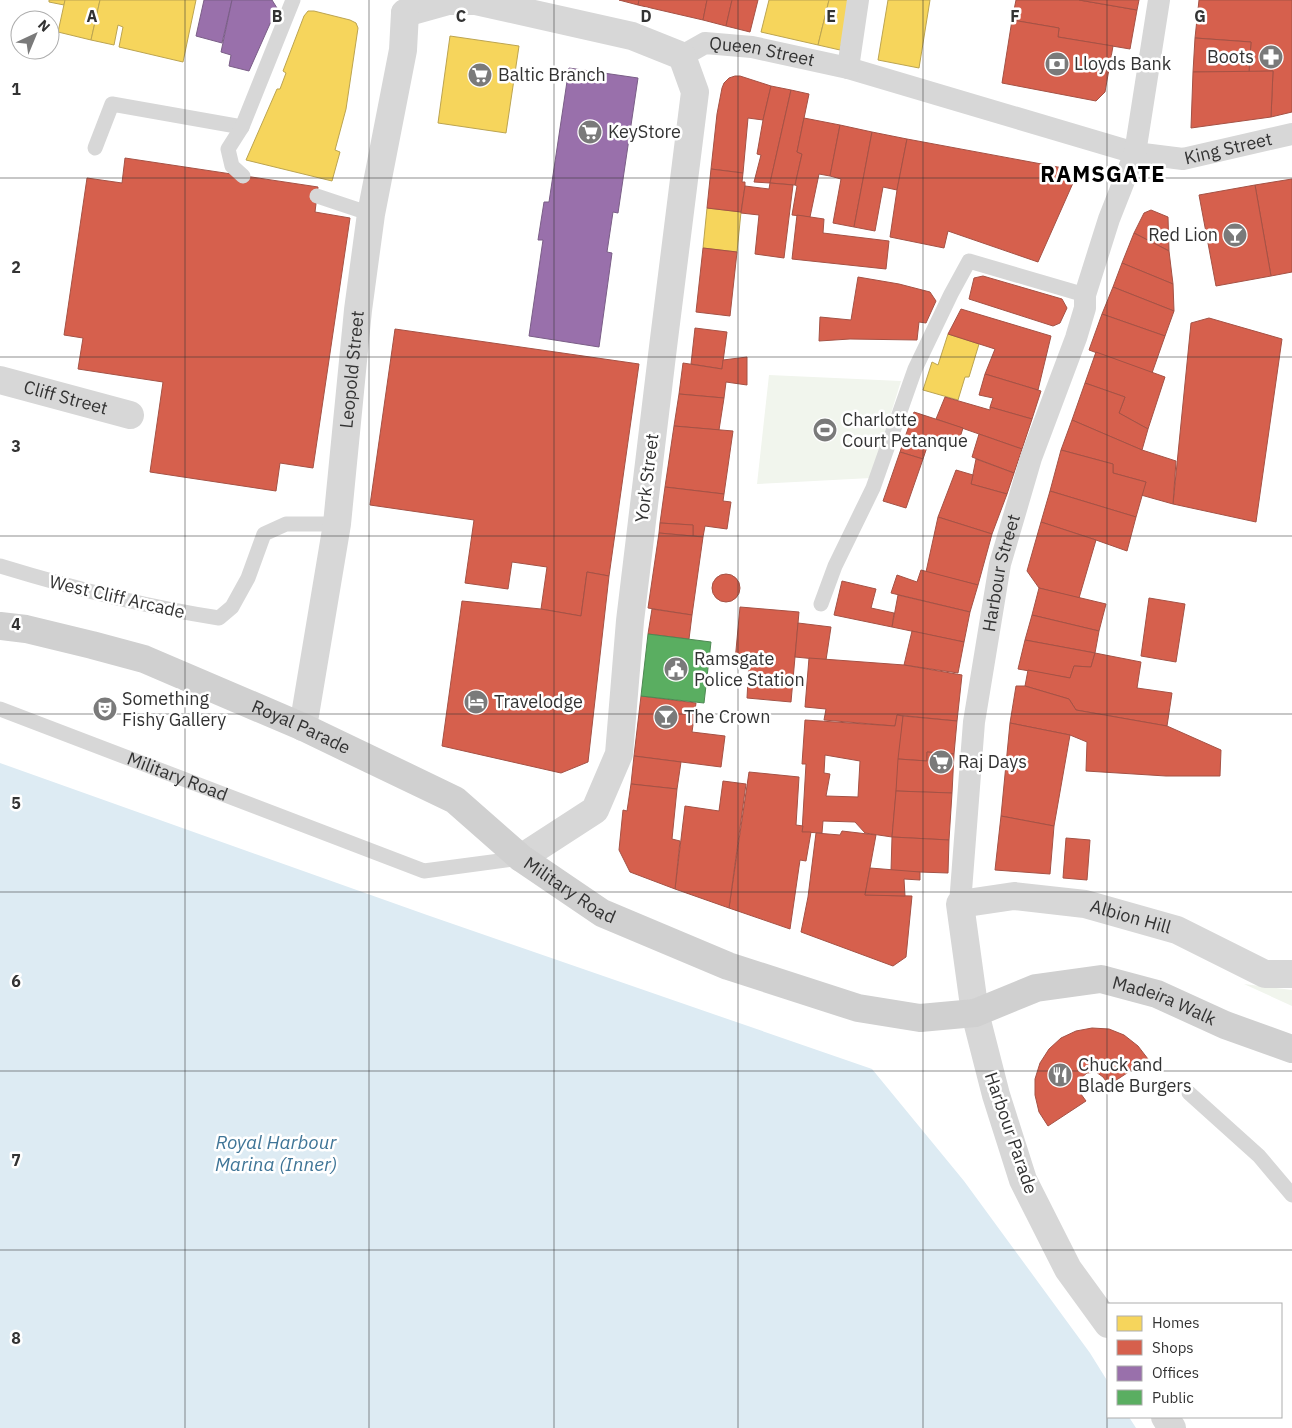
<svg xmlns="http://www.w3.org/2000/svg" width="1292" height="1428" font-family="'IBM Plex Sans',sans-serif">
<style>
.green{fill:#f1f5ed}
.water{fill:#ddebf3}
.homes{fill:#f6d55c;stroke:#bca450}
.shops{fill:#d6604d;stroke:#a55245;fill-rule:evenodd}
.offices{fill:#9970ab;stroke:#7a5e87}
.public{fill:#5aae61;stroke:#4e8953}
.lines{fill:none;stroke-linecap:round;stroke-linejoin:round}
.service{stroke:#d7d7d7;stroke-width:15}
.pedestrian{stroke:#d7d7d7;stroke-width:22}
.minor{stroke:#d7d7d7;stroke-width:28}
.secondary{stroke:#d0d0d0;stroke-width:28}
.grid{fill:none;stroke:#333;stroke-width:1;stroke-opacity:0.55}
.labels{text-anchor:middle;stroke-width:5;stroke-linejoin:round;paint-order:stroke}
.street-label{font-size:18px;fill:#333;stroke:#fff}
.poi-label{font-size:18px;fill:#333;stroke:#fff;text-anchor:start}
.water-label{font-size:19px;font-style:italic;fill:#3f7597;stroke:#fff}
.district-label{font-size:22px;font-weight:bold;letter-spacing:1px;fill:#000;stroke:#fff}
.grid-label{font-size:16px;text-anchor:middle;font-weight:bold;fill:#333;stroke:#fff;stroke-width:5;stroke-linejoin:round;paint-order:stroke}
</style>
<rect width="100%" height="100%" fill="#fff"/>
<!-- green -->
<g class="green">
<path d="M769,375L901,381L871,478L757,484Z"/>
<path d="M1244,984L1292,990V1006Z"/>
</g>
<!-- water -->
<path class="water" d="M0,763L427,915L872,1069L964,1181L1090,1353L1108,1382V1417H1129L1136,1428H0Z"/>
<!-- homes -->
<g class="homes">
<path d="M49,0H65L64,5L49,2Z"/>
<path d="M65,0H100L91,40L58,32Z"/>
<path d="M100,0H196L183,62L119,47L123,27L118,25L114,45L91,40Z"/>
<path d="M769,0H829L818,45L761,32Z"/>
<path d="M829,0H852L840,50L818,45Z"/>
<path d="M888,0H930L919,68L878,60Z"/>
<path d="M308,11H314L350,20L356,23L358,28L346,109L335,150L340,152L332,181L246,160L277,89H280L286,73L283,71L304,16Z"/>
<path d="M450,36L519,46L506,133L438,123Z"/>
<path d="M707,208L741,212L737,252L703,248Z"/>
<path d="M948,334L979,344L969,377H965L958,400L923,390L932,362L938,365Z"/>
</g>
<!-- shops -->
<g class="shops">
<path d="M619,0H639L638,5Z"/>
<path d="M639,0H707L703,20L638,5Z"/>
<path d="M707,0H732L726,26L703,20Z"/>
<path d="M732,0H758L750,32L726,26Z"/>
<path d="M1016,0H1079L1137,10L1130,49L1058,37L1059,28L1012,20Z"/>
<path d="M1079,0H1139L1137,10Z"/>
<path d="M1199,0H1292V112L1271,117L1273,71L1249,72L1251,42L1195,38Z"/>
<path d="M1012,20L1059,28L1058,37L1113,46L1105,92L1096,101L1002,83Z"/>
<path d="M1195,38L1251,42L1249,72H1193Z"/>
<path d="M1273,71L1271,117L1191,128L1193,72Z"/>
<path d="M735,76H740L771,86L763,120L748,118L743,173L711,169L717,114L722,88L724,83L729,78Z"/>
<path d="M771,86L791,90L770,183L754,182L761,155L757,154L763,120Z"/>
<path d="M791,90L809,94L797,152L802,154L795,185L770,183Z"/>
<path d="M804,118L840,125L830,176L819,174L810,217L792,215L797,186L795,185L802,154L797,152Z"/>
<path d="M840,125L872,132L854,227L833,223L841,179L830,176Z"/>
<path d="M872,132L907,139L897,190L883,187L875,231L854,227Z"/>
<path d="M907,139L1063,168L1073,183L1038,262L948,231L944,248L890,237L897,190Z"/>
<path d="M125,158L318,187L315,212L350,218L313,468L280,463L276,491L150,472L163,382L78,369L83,338L64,335L87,178L122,183Z"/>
<path d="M711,169L743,173L742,182H745V186L741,212L707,208Z"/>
<path d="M1292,179V272L1271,276L1255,185Z"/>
<path d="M770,183L793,185L784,258L755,254L759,215L741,213L745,186L769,189Z"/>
<path d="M1255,185L1271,276L1216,286L1199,195Z"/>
<path d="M1151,210L1168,217L1169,251L1134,233L1144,213Z"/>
<path d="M797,215L824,219L823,233L889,241L886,269L792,259Z"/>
<path d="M1134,233L1169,251L1173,284L1122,263Z"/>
<path d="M703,248L737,252L730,316L696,312Z"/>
<path d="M1122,263L1173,284L1174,311L1113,287Z"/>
<path d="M983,276L1062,299L1067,308L1060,323L1053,326L969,299L974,278Z"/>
<path d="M858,277L899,284L930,292L936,301L926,323L919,322L917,340L850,339L819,341L820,317L851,320Z"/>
<path d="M1113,287L1174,311L1165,336L1102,314Z"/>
<path d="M961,309L1051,336L1038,390L985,374L995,349L948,334Z"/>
<path d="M1102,314L1165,336L1152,373L1089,350Z"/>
<path d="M1209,318L1282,339L1256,522L1173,504L1191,323Z"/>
<path d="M695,328L727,332L722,369L691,364Z"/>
<path d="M395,329L639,364L609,576L587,572L581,616L541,609L547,567L512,562L508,589L465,583L474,520L370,505Z"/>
<path d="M1096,352L1165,377L1148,429L1119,413L1125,397L1085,383Z"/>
<path d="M747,357V385L726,382L724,398L679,394L683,363L722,369L723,360Z"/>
<path d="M985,374L1041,391L1032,419L990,407L993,398L979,395Z"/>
<path d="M1085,383L1125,397L1119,413L1148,429L1142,450L1072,420Z"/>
<path d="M679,394L724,398L719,430L674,426Z"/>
<path d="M945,397L990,410V407L1032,419L1022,449L936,419Z"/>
<path d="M914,412L963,428L957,447L930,438L927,447L904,440Z"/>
<path d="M1072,420L1142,450L1176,461L1173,504L1141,495L1146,482L1113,473V464L1061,450Z"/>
<path d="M674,426L733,431L724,494L665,487Z"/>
<path d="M979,434L1022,449L1014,473L972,457Z"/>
<path d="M904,440L927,447L923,459L900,452Z"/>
<path d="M1061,450L1113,464V473L1146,482L1136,517L1050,491Z"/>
<path d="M900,452L923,459L906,508L883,501Z"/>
<path d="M976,459L1014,473L1007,494L971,484Z"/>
<path d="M956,470L973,475L971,484L1007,494L992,534L938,517Z"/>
<path d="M665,487L724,494L723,501L731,502L727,529L705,526L703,537L693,536V525L660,523Z"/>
<path d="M1050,491L1136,517L1127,551L1096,540L1041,522Z"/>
<path d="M938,517L992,534L978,585L926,572Z"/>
<path d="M1041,522L1096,540L1079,598L1039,588L1027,571Z"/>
<path d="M660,523L693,525V536L659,533Z"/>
<path d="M659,533L703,537L692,615L648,608Z"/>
<path d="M921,570L978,585L970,612L891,593L897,575L917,582Z"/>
<path d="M587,572L609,576L588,762L561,773L442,746L462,601L541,609L581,616Z"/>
<circle cx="726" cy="588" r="14"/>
<path d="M842,581L876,589L871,608L894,613L892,627L834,615Z"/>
<path d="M1039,588L1106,604L1099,631L1032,615Z"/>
<path d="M898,595L970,612L964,642L892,627Z"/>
<path d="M1149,598L1185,604L1176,662L1141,656Z"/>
<path d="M740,607L799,612L791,702L747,698L749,662L735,661Z"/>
<path d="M652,609L692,615L689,639L648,634Z"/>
<path d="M1032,615L1099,631L1095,653L1025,640Z"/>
<path d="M798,623L831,627L826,660L795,657Z"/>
<path d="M912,631L964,642L958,673L904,665Z"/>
<path d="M1025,640L1095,653L1091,667L1074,666L1070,678L1018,669Z"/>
<path d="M1095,653L1141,662L1137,688L1172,693L1167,726L1076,710L1069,699L1025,686L1028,670L1070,678L1074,666L1091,667Z"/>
<path d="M809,658L904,665L962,675L957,721L897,715L895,726L824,720L826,709L805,707Z"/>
<path d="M1016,686H1025L1069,699L1076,710L1167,726L1221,750L1220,776H1166L1086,771L1087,742L1070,735L1010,723Z"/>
<path d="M641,696L696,703L692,732L725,736L721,767L634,756Z"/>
<path d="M897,715L903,716L892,837L865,833L855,822L823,821L822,833L802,832L806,764H802L805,720L895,726ZM825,755L860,761L858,797L826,796L830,774L824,773Z"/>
<path d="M903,716L957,721L954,754L927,752V761L898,759Z"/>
<path d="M1010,723L1070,735L1054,826L1001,816Z"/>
<path d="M927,752L954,754L952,793L896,791L898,759L927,761Z"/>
<path d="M634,756L681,762L677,789L631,784Z"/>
<path d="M749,772L799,777L796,825L803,826L802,832H811L806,861L800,860L790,929L729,908Z"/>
<path d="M723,781L746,784L729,908L675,889L685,806L719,811Z"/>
<path d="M631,784L677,789L672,839L680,841L675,889L630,872L619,850L623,810L627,811Z"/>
<path d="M896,791L952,793L949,840L892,837Z"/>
<path d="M1001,816L1054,826L1050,874L995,870Z"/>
<path d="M842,831L876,835L865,895L912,896L906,957L893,966L801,932L808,897L816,833L840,835Z"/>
<path d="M892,837L949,840L948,873L891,871Z"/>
<path d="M1066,838L1090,840L1087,880L1063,878Z"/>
<path d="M870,868L920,872V880L904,879L905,896L865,895Z"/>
<path d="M1092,1028L1109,1029L1124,1035L1138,1046L1148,1059L1109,1085L1103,1077L1096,1072L1087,1073L1081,1078L1078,1084V1090L1086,1101L1048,1126L1039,1112L1035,1095V1079L1040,1063L1049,1049L1061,1038L1076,1031Z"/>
</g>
<!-- offices -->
<g class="offices">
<path d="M204,0H232L222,43L196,36Z"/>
<path d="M232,0H272L277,8L249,71L229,66L231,55L221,52Z"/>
<path d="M569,68L638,78L618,213L613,212L607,252L612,253L599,347L529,336L543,240H538L544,202H549Z"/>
</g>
<!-- public -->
<path class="public" d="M648,634L711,642L704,703L641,696Z"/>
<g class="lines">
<!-- service -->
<g class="service">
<path d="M95,148L112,104L242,127"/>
<path d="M243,176L232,166L228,149L242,127L293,0"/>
<path d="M317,196L371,214"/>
<path d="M0,566C72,588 145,607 219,618L232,607L248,578L264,534L286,524H337"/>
<path d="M821,604L835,566L873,488L915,369L951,294L969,261L1085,295"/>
<path id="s1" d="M0,709L424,871L521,858"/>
<path d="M1189,1093L1259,1156L1292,1195"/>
</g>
<!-- pedestrian -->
<g class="pedestrian">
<path id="s2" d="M682,56L705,43L752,47L848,68L1135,153L1183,159L1292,134"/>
<path d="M848,68L858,0"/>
<path id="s3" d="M960,904L974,722L1000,564L1031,458L1076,338L1085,308V295L1109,219L1135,153L1159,0"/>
</g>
<!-- minor -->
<g class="minor">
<path d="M405,13L448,1H476L632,36L682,56L695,92L663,347L630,621L619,754L595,810L521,858"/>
<path id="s4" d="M0,380L130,415"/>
<path id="s5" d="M303,727L337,524L358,310L371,214L403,50L405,13"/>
<path id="s6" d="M1108,1324L1068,1269L1023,1180L996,1095L975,1013L960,904L1014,896L1085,904L1177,930L1265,974H1292"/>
<path d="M1165,1417L1172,1428"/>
</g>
<!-- secondary -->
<path class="secondary" id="s7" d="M0,626L26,629L92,645L144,659L303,727L455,800L521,858L602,913L728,966L858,1008L920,1018L975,1013L1036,988L1101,979L1157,994L1225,1025L1292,1049"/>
</g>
<!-- grid -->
<path class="grid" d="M185,0V1428M369,0V1428M554,0V1428M738,0V1428M923,0V1428M1107,0V1428M0,178H1292M0,357H1292M0,536H1292M0,714H1292M0,892H1292M0,1071H1292M0,1250H1292"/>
<!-- icons -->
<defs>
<symbol id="pharmacy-disc" viewBox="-11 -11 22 22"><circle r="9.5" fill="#7a7a7a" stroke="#fff"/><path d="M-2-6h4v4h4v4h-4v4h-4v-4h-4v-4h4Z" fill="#fff"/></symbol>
<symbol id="bank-disc" viewBox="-11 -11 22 22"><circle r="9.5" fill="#7a7a7a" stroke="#fff"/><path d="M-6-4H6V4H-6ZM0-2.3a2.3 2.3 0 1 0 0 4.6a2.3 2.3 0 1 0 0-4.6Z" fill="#fff"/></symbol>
<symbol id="supermarket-disc" viewBox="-11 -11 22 22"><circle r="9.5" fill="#7a7a7a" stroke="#fff"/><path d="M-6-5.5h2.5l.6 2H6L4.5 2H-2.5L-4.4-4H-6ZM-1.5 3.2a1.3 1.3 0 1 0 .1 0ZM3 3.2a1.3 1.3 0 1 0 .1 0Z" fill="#fff"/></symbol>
<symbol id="bar-disc" viewBox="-11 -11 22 22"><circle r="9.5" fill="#7a7a7a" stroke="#fff"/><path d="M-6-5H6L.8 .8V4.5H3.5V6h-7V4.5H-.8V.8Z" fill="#fff"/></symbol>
<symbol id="stadium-disc" viewBox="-11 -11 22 22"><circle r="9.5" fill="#7a7a7a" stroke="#fff"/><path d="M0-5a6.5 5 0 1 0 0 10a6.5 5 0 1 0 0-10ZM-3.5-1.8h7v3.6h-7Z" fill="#fff"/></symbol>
<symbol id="civic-disc" viewBox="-11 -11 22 22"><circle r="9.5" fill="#7a7a7a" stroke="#fff"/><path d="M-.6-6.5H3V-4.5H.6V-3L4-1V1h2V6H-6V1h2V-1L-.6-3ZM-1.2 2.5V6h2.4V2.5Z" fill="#fff"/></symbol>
<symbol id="hotel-disc" viewBox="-11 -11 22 22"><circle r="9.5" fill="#7a7a7a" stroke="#fff"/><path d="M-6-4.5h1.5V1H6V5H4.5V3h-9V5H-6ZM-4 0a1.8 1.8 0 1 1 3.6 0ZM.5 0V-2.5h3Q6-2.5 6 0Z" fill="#fff"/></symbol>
<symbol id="theatre-disc" viewBox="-11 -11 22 22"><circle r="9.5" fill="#7a7a7a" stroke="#fff"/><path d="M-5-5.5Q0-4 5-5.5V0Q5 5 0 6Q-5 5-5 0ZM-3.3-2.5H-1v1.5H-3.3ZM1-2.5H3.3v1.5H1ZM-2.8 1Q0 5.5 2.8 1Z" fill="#fff"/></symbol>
<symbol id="restaurant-disc" viewBox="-11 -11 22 22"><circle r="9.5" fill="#7a7a7a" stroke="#fff"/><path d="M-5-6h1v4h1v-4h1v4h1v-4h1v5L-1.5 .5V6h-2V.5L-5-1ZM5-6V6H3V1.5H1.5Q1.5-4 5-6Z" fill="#fff"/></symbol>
</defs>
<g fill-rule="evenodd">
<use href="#pharmacy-disc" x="1257" y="43" width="28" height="28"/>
<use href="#bank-disc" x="1043" y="50" width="28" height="28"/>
<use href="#supermarket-disc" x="466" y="61" width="28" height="28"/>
<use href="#supermarket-disc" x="576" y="118" width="28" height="28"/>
<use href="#bar-disc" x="1221" y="221" width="28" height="28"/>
<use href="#stadium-disc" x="811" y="416" width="28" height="28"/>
<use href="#civic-disc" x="662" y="655" width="28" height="28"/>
<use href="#hotel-disc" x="462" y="688" width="28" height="28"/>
<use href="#theatre-disc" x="91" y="695" width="28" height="28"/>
<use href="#bar-disc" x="652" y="703" width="28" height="28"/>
<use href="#supermarket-disc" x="927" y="748" width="28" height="28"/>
<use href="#restaurant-disc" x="1046" y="1061" width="28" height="28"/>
</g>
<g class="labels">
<!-- street labels -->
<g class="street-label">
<text dy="6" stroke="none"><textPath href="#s2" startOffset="84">Queen Street</textPath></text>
<text dy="6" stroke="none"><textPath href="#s2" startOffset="566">King Street</textPath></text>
<text dy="6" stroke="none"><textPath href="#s5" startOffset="361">Leopold Street</textPath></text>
<text dy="6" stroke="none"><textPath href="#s4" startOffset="68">Cliff Street</textPath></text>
<text transform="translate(647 478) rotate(-83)" y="6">York Street</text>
<text dy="6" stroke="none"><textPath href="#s3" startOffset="334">Harbour Street</textPath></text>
<text transform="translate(117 597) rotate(13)" y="6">West Cliff Arcade</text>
<text dy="6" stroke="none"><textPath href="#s7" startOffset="319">Royal Parade</textPath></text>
<text dy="6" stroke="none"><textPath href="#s1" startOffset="190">Military Road</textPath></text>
<text dy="6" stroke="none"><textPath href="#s7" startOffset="636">Military Road</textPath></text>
<text dy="6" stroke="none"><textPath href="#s6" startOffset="625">Albion Hill</textPath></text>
<text dy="6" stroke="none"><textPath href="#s7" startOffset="1265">Madeira Walk</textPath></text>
<text transform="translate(1011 1133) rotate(71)" y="6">Harbour Parade</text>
</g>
<!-- poi labels -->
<g class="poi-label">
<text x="1254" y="63" text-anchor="end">Boots</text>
<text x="1074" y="70">Lloyds Bank</text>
<text x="498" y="81">Baltic Branch</text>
<text x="608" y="138">KeyStore</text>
<text x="1218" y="241" text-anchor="end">Red Lion</text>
<text x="842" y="426">Charlotte<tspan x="842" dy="21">Court Petanque</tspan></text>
<text x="694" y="665">Ramsgate<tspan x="694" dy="21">Police Station</tspan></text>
<text x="122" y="705">Something<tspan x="122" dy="21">Fishy Gallery</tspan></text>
<text x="494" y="708">Travelodge</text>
<text x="684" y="723">The Crown</text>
<text x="958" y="768">Raj Days</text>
<text x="1078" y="1071">Chuck and<tspan x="1078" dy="21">Blade Burgers</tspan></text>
</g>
<!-- water labels -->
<g class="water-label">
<text x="276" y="1149">Royal Harbour<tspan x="276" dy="22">Marina (Inner)</tspan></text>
</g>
<!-- district labels -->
<g class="district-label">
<text x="1103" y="182">RAMSGATE</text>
</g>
</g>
<g class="grid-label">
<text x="92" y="22">A</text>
<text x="277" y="22">B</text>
<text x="461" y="22">C</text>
<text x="646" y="22">D</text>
<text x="831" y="22">E</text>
<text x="1015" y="22">F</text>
<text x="1200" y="22">G</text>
<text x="16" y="95">1</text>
<text x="16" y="273">2</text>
<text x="16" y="452">3</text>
<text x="16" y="630">4</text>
<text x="16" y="809">5</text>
<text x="16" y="987">6</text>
<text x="16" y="1166">7</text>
<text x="16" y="1344">8</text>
</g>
<!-- legend -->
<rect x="1107" y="1303" width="175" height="115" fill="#ffffff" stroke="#adadad"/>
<rect x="1117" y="1316" width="25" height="15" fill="#f6d55c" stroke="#adadad"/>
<text x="1152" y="1328" font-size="15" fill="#333333">Homes</text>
<rect x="1117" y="1340" width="25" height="15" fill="#d6604d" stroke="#adadad"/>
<text x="1152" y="1353" font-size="15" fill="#333333">Shops</text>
<rect x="1117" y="1366" width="25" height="15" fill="#9970ab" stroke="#adadad"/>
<text x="1152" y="1378" font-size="15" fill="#333333">Offices</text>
<rect x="1117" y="1390" width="25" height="15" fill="#5aae61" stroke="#adadad"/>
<text x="1152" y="1403" font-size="15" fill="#333333">Public</text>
<!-- north arrow -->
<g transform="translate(35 35) rotate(44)"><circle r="24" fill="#ffffff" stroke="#adadad"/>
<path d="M0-4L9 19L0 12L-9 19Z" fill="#7a7a7a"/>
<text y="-8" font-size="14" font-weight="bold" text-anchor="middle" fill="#333333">N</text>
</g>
</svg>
